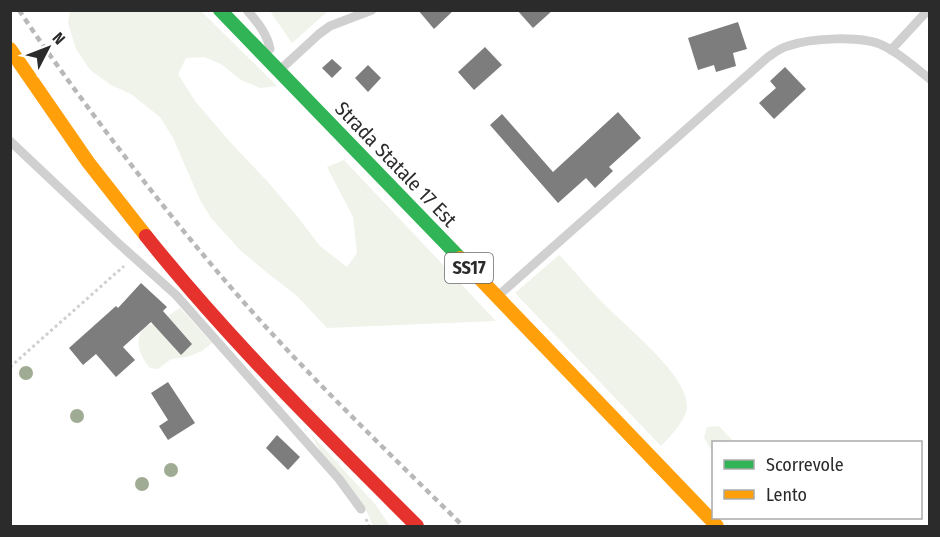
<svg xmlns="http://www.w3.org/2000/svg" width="940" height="537" font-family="'Fira Sans Condensed',sans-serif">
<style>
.green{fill:#f0f3ea}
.building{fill:#7d7d7d}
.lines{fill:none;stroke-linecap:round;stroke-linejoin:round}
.path{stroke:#d0d0d0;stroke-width:3;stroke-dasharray:3 3;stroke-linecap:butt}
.lane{stroke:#d0d0d0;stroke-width:9}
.fast{stroke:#30b455;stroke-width:14}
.slow{stroke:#ff9f0a;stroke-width:14}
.jam{stroke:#e5322d;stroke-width:14}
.rail{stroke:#b8b8b8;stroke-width:4.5;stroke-dasharray:6 4.5;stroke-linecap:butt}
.tree{fill:#a0ab93}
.labels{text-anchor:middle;stroke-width:6;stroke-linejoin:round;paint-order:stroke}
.shield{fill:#fff;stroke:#6b6b6b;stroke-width:1.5}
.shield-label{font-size:18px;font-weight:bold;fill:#2b2b2b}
.street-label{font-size:20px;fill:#2b2b2b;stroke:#fff}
</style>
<rect width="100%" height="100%" fill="#fff"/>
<!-- green -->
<g class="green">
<path d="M70,11H201L277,86L260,88L241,80L221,64L204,57L186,58L178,74L195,101L231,143L268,182L296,215L320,246L347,267L357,253L353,217L327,167L344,160L496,321L327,328L296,295L266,272L240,250L211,218L200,200L173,138L160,117L131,94L111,85L90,70L76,49L68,23Z"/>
<path d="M270,11H328L292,43Z"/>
<path d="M559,255C576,272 591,292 609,309C629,329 690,378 687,408C685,421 670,437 661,446L515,293Z"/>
<path d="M180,308L212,343L202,351L187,357L171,359L158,369L150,368C141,357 132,340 145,327C149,324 155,324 159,322C166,318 173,312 180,308Z"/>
<path d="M719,426L734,442H714L713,453L704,438L707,427Z"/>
<path d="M310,433L375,504L390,526H373L365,508L327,463Z"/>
</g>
<!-- building -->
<g class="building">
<path d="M418,10H454L434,29Z"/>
<path d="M517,10H553L533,28Z"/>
<path d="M738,22L747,49L733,53L736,66L716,72L714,65L698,70L688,38Z"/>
<path d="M485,47L502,65L474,90L458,72Z"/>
<path d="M332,59L342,68L332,78L322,68Z"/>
<path d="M368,65L381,78L368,92L355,78Z"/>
<path d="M785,67L806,89L774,119L759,103L776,88L770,81Z"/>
<path d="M618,112L641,138L609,167L613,171L595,188L586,178L558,203L490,125L502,114L553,172Z"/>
<path d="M141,283L167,307L163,311L192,344L181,355L151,322L123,347L135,360L116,377L96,354L83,365L69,348L116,306L118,308Z"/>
<path d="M168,382L195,423L168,440L159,426L168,420L151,393Z"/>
<path d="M277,435L300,457L288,470L266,448Z"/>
</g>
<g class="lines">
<!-- path -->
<g class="path">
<path d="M10,367L124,266"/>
<path d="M366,519L369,526"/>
</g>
<!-- lane -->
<g class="lane">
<path d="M247,10C257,22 267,33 270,49"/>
<path d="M891,50L928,10"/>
<path d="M282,68L319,34L330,26L372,10"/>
<path d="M10,141L118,243L176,295L339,479L361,509"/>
<path d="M500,294L768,57C774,53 780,48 788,46C810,38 863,35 884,46C901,54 915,68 930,79"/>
</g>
<!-- fast -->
<path class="fast" d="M220,10L460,258"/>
<!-- slow -->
<g class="slow">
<path d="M10,49L88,162L146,236"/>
<path d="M460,258L717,526"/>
</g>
<!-- jam -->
<path class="jam" d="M146,236C228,339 324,433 417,526"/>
<!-- rail -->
<path class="rail" d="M19,10C46,51 75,90 104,129C155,197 208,263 265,326C328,395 396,460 463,526"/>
</g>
<!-- trees -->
<g class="tree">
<circle cx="26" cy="373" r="7"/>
<circle cx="77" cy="416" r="7"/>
<circle cx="171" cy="470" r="7"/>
<circle cx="142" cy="484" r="7"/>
</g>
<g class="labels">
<!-- shield labels -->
<rect class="shield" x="445" y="253" width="48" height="30" rx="4.5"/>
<g class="shield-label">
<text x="469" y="274">SS17</text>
</g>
<!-- street labels -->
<g class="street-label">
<text transform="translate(396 164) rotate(46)" y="7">Strada Statale 17 Est</text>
</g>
</g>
<!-- border -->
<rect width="940" height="537" fill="none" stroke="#2b2b2b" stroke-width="24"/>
<!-- legend -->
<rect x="712" y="441" width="210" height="78" fill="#ffffff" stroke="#aaaaaa" stroke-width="1.5"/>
<rect x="724" y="460" width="30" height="9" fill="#30b455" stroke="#aaaaaa" stroke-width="1.5"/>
<text x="766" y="471" font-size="18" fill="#2b2b2b">Scorrevole</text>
<rect x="724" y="490" width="30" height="9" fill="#ff9f0a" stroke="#aaaaaa" stroke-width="1.5"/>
<text x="766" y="501" font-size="18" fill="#2b2b2b">Lento</text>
<!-- north arrow -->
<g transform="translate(48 48) rotate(48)" stroke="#ffffff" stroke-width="4.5" paint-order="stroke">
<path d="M0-4.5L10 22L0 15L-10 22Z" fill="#2b2b2b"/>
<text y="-9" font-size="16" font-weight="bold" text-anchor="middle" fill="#2b2b2b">N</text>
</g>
</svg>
